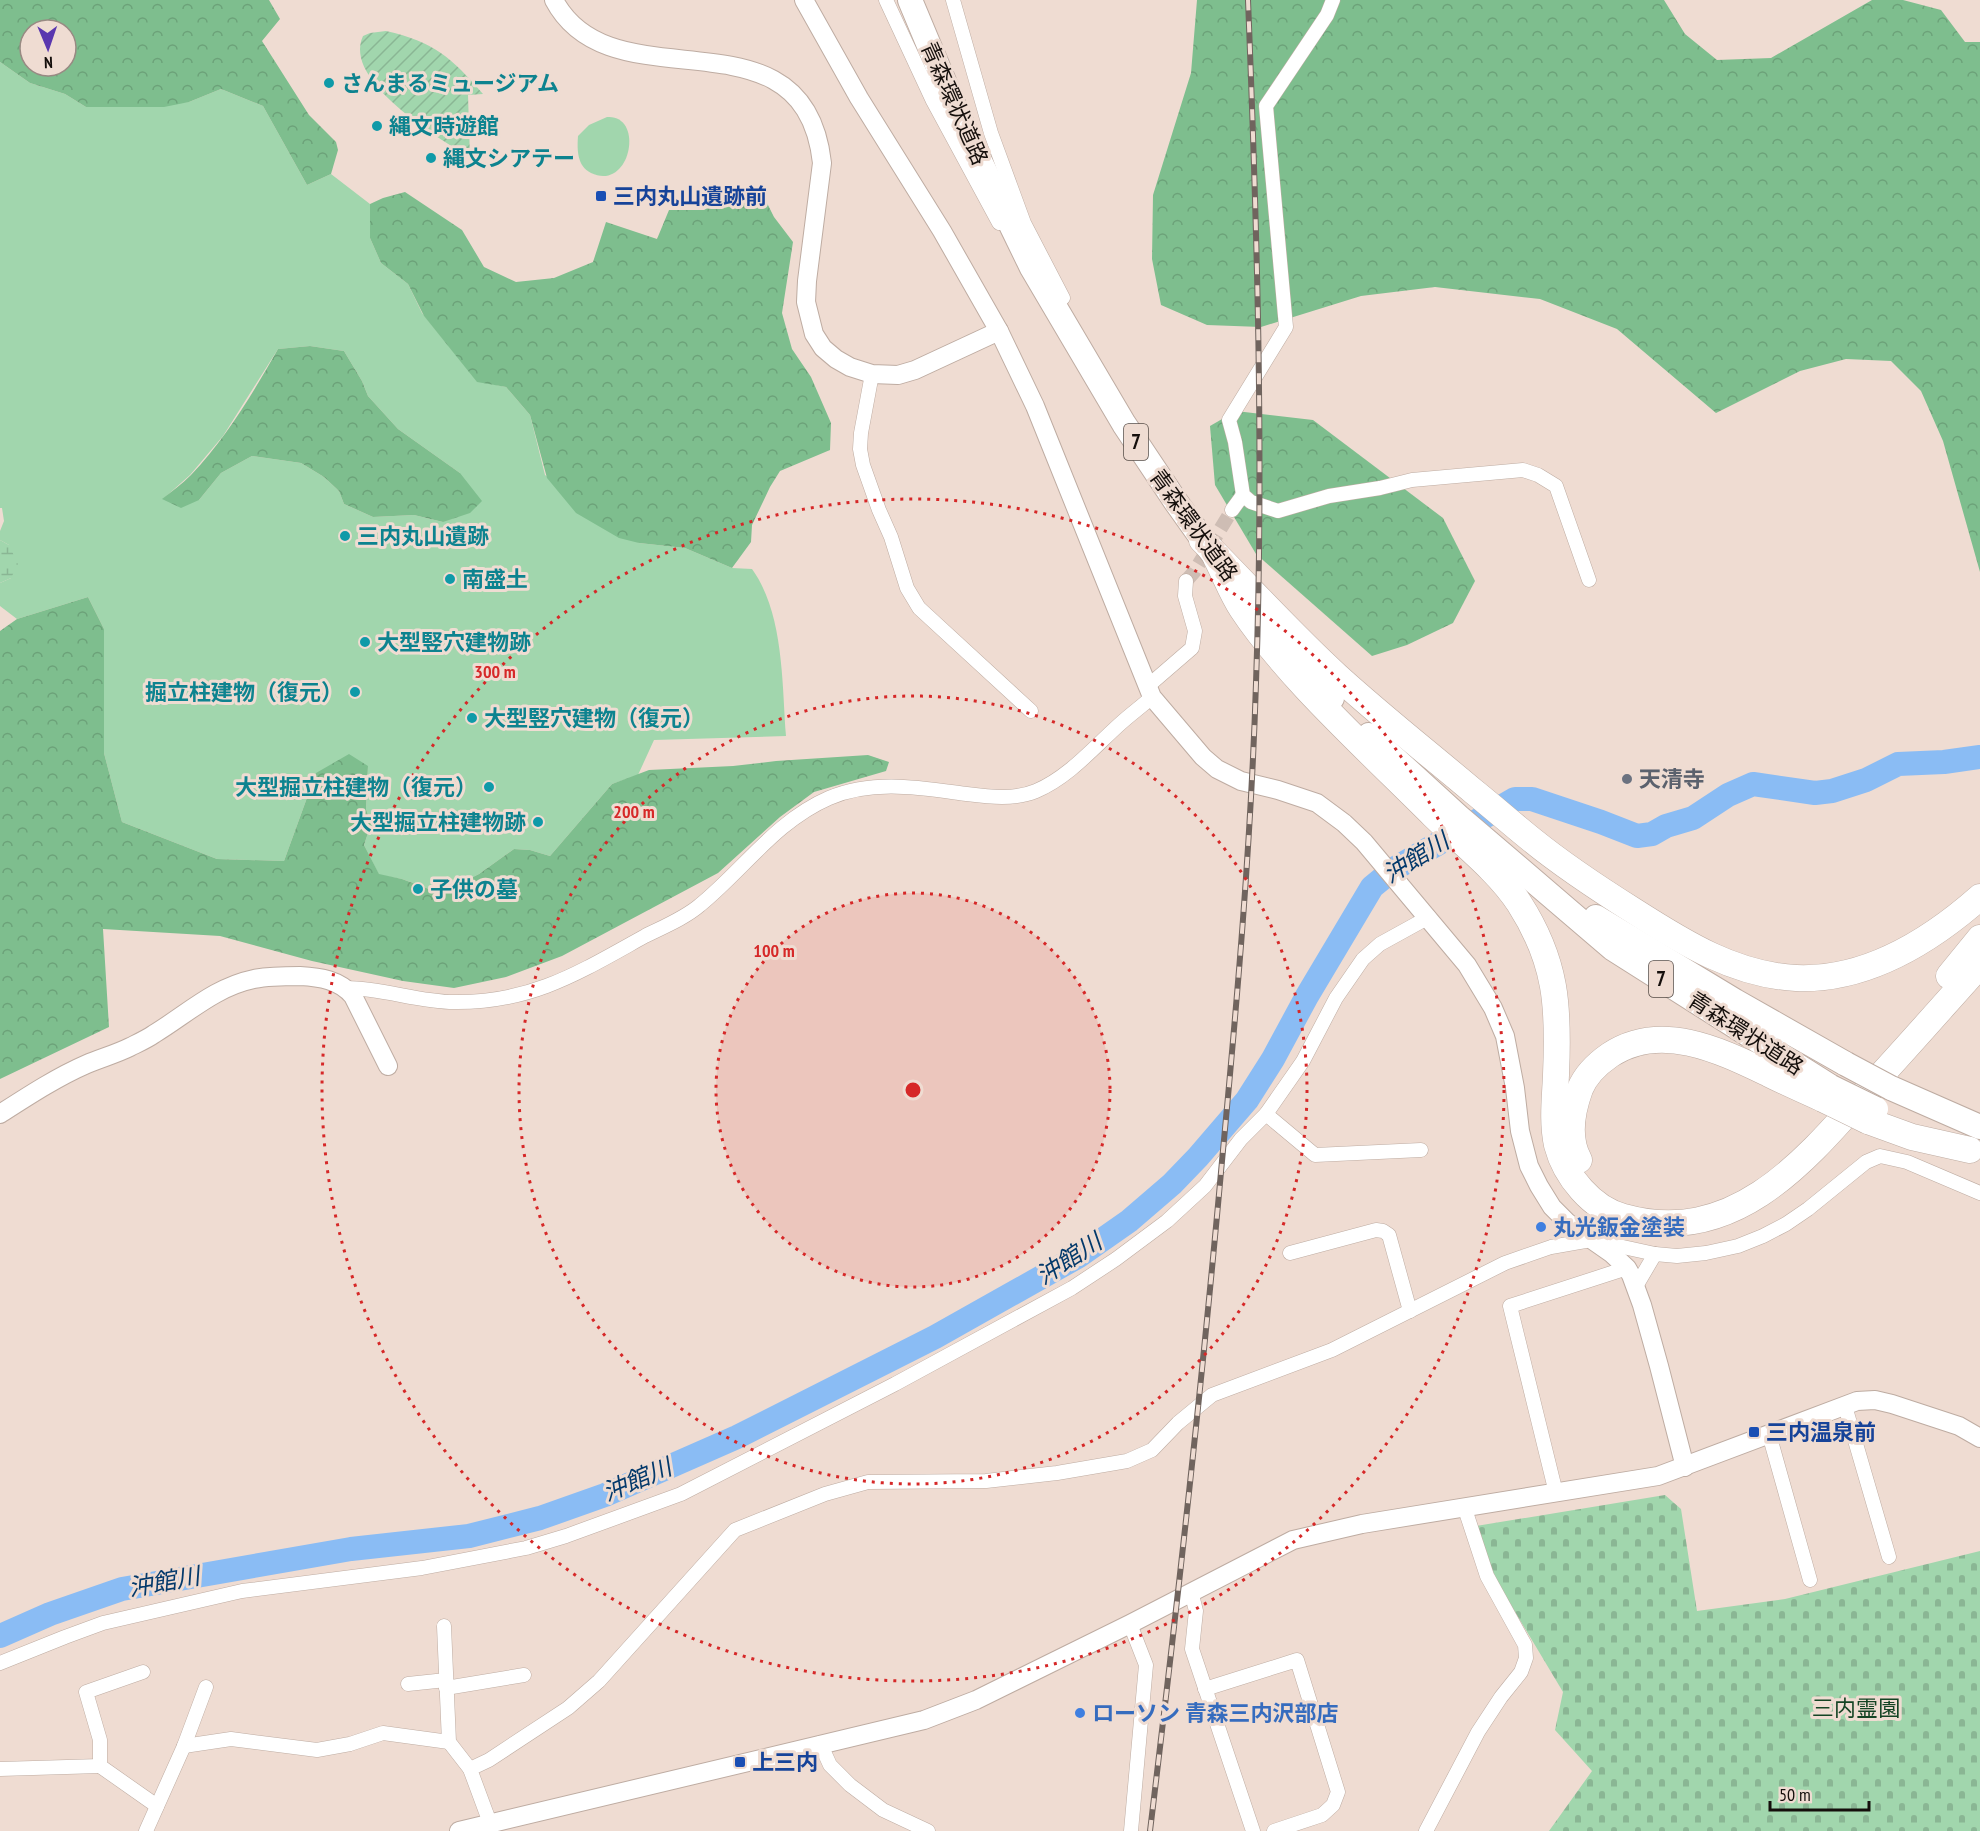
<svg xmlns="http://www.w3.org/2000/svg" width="1980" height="1831" font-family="'PT Sans Narrow','Noto Sans JP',sans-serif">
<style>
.grass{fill:#a1d6ad;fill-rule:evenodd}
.forest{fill:url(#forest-crowns);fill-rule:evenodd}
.wetland{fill:url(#wetland-marsh)}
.cemetery{fill:url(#cemetery-stones)}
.garden{fill:url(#garden-furrows)}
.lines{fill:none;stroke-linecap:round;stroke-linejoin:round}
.river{stroke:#8abcf4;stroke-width:24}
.minor-tunnel{stroke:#cebdb4;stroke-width:14;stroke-dasharray:14 7;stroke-linecap:butt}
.minor-casing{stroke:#beaca2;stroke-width:15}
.tertiary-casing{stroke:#beaca2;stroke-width:20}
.trunk-casing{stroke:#beaca2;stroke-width:26}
.motorway-casing{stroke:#beaca2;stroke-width:27}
.minor{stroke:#fff;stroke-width:14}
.tertiary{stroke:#fff;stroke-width:18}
.trunk{stroke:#fff;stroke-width:24}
.motorway{stroke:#fff;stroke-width:26}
.rail-casing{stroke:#70645e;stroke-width:6}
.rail{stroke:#efdcd2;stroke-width:4;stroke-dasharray:11;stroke-linecap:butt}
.trunk-bridge-casing{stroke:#beaca2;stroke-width:26;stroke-linecap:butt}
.motorway-bridge-casing{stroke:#beaca2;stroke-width:27;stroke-linecap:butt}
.trunk-bridge{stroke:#fff;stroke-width:24}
.motorway-bridge{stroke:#fff;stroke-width:26}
.ring{fill:none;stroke:#d62828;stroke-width:3;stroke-dasharray:3 6}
.culture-dot{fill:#0f9aa8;stroke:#efdcd2;stroke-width:2}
.transit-dot{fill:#1a4fb4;stroke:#efdcd2;stroke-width:2}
.worship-dot{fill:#6b7280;stroke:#efdcd2;stroke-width:2}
.shop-dot{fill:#3f7fe0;stroke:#efdcd2;stroke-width:2}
.labels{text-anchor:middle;stroke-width:6;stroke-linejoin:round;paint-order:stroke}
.shield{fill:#efdcd2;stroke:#564c47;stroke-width:1.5}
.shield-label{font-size:21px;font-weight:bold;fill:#150f0c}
.culture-label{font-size:22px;font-weight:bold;fill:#0d838f;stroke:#efdcd2;text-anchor:start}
.street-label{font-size:22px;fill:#150f0c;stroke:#efdcd2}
.transit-label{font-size:22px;font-weight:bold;fill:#164399;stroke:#efdcd2;text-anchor:start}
.worship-label{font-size:22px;font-weight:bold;fill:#5b616d;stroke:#efdcd2;text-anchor:start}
.shop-label{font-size:22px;font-weight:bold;fill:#366cbe;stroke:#efdcd2;text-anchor:start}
.park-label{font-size:22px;fill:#144424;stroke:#efdcd2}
.water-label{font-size:24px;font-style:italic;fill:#03396b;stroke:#efdcd2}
.centre{fill:#d62828;stroke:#efdcd2;stroke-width:3}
.ring-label{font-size:18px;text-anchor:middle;font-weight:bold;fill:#d62828;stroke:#efdcd2;stroke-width:6;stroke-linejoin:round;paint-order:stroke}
</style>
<defs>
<pattern id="forest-crowns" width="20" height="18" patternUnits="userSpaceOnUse" patternTransform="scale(1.5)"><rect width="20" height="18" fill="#7ebe8e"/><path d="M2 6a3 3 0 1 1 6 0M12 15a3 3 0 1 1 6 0" fill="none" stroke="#6ca279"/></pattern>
<pattern id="wetland-marsh" width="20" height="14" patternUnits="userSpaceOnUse" patternTransform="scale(1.5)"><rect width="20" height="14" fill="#a1d6ad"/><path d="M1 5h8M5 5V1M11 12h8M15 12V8" fill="none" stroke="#8ab694"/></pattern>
<pattern id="cemetery-stones" width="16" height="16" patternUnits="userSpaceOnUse" patternTransform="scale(1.5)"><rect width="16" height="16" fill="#a1d6ad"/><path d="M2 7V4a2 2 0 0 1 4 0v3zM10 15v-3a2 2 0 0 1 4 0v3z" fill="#8ab694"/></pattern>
<pattern id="garden-furrows" width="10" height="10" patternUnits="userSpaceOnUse" patternTransform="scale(1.5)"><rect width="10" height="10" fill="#a1d6ad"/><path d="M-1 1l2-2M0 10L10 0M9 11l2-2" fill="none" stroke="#8ab694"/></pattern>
</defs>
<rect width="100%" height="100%" fill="#efdcd2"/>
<!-- grass -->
<g class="grass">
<path d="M0,62L30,83L65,94L86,107L189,102L221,89L263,106L307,185L331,174L370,204V238L381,263L408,284L422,313L477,381L506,387L530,415L545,475L639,543L685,548L732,568L752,569C784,613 782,684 786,736L654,740L638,775L612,784L550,856L530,850L514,849L479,874L455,886L437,892L402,879L379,875L364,845L371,824L366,809L368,766L316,773L284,861L217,859L122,822L104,753V629L88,597L17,619L0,606V583L11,578L9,545L0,540V531L4,521L2,508H0ZM310,346L344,351L362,381L368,396L398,429L460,473L443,522L414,515L373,517L344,504L339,491L324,477L301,463L252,456L221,473L199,500L163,499L190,475L223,436L278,349Z"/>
<path d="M607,117C645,114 631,192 591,173C577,166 577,150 578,136L589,125Z"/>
</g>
<!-- forest -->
<g class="forest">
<path d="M0,0H269L280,19L262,41L309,115L336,142L338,150L331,174L307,185L263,106L221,89L189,102L164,107H86L65,94L30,83L0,62ZM30,30H66V66H30Z"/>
<path d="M1197,0H1664L1685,34L1717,60L1771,58L1872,0H1903L1941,10L1965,42H1980V572L1943,441L1921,391L1891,361L1846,359L1800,371L1716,413L1617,329L1540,299L1435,287L1361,296L1261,327L1207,325L1161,305L1152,259L1153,195L1191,73Z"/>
<path d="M405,192L462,230L484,267L516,282L554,278L593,262L606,222L657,239L669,210H704L729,197L767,203L774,217L793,242L782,313L792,349L811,377L831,423L830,450L780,471L770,487L752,525L751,542L732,568L685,548L639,543L619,538L576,513L547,478L530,415L506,387L477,382L424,316L408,284L381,263L370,238V204L383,198Z"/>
<path d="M310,346L344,351L362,381L368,396L398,429L460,473L482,501L470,513L443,522L414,515L373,517L344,504L339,491L324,477L301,463L252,456L221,473L199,500L181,508L162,499C172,491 182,484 191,475C226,438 253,393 278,349Z"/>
<path d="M1236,411L1313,420L1443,518L1475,581L1453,623L1407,645L1372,656L1256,554L1215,485L1210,426Z"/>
<path d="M88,597L104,629V753L122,822L217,859L284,861L316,773L349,754L368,766L366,809L371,824L364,845L379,874L402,879L437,892L455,886L479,874L514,849L530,850L550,856L612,784L649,770L733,766L776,761L868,755L889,762L886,771L814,792L780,817L718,873L562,956L506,977L454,988L403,981L312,961L220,936L103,929L109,1027L0,1079V631L17,619Z"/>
</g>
<!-- wetland -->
<path class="wetland" d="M0,540L9,545L18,564L11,578L0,583Z"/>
<!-- cemetery -->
<path class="cemetery" d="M1665,1495L1681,1509L1697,1611L1785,1599L1980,1551V1831H1549L1592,1771L1555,1730L1563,1692L1490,1570L1476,1526Z"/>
<!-- garden -->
<path class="garden" d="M386,31C434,42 451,57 483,94L468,95L470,158C438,137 342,81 363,36L370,33Z"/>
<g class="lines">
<!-- river -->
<path class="river" d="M0,1636L50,1614L122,1589L351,1549L469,1536L540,1518L605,1495L737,1437L935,1337L1079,1256L1129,1221L1172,1184L1198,1157L1247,1100L1273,1059L1307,996L1372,887L1394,869L1515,799H1532L1601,822L1637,836L1652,834L1666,826L1693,818L1728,795L1753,784L1815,793L1832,791L1866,780L1898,764L1944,762L1980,757"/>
<!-- minor-tunnel -->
<path class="minor-tunnel" d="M1186,581L1194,572L1232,510"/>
<defs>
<g id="minor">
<path d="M886,0L933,101L999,223"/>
<path d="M953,0L991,133L1024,223L1063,298"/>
<path d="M1333,0L1327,15L1266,106L1286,327L1229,420L1235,442L1243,495L1251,502L1278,511L1329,496L1380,488L1412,480L1523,470L1538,475L1556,486L1589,580"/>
<path d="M872,374L861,433L860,449L863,465L879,510L891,537L907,588L919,608L1031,711"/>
<path d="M1232,510L1243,495"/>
<path d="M1148,686L1192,648L1195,631L1185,596L1186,581"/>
<path d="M346,988C383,988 418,1002 454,1002C532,1003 580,972 645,936C663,927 685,918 700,905C744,869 776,821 829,798C871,780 916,787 959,793C984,796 1012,801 1036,791C1069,777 1094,747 1121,723C1131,714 1142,706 1152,697"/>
<path d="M1266,1114L1315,1155L1421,1150"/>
<path d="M1290,1253L1376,1230L1383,1231L1389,1235L1410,1311"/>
<path d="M1635,1288L1655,1254"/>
<path d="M1845,1406L1889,1557"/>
<path d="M1769,1434L1810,1580"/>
<path d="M1556,1493L1510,1306L1627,1268"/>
<path d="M1191,1591L1196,1611L1192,1649L1253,1831"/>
<path d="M1130,1624L1146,1665L1131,1831"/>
<path d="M444,1626L449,1742L470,1769"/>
<path d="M0,1663L65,1637L103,1623L242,1591L422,1568L526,1548L566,1536L681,1494L895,1384L1072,1288L1116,1259L1167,1221L1205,1186L1241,1139L1266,1114L1303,1061L1336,998L1363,959L1380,944L1429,917"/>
<path d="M143,1672L86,1692L100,1740V1766L157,1806"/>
<path d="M408,1684L446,1680"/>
<path d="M446,1688L524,1675"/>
<path d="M1205,1689L1297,1660L1338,1792L1333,1805L1322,1815L1274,1831"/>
<path d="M820,1743L830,1765L850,1785L883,1810L928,1831"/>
<path d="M184,1746L231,1739L317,1750L350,1744L383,1733L449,1742"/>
<path d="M0,1769L100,1766"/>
<path d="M490,1823L470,1769L489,1760L568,1708L599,1681L735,1530L825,1494L868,1482L986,1481L1057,1473L1127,1461L1152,1450L1178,1423L1212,1395L1332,1350L1505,1263L1551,1247L1591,1240L1655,1254L1677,1256L1706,1253L1738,1246L1763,1236L1786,1224L1808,1209L1866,1162L1880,1156L1907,1162L1980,1193"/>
<path d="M146,1831L184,1746L206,1687"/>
<path d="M1426,1831L1478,1732L1501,1697L1521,1672L1526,1658L1525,1645L1487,1576L1464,1506"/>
</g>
<g id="tertiary">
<path d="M554,0C612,110 804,0 822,163L807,281L806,302L814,334L823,348L836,359L850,367L872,374L898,375L915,370L999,331"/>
<path d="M804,0L859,98L942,231L999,331L1035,406L1152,697L1203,757L1217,769L1241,781L1278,790L1317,803L1344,823L1364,842L1467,965L1493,1008L1505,1036L1515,1088L1520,1131L1529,1166L1539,1186L1552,1207L1568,1223L1611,1253L1627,1268L1631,1275L1642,1305L1659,1366L1685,1467"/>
<path d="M0,1114C28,1096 57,1077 87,1064C101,1058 116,1054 130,1047C138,1043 147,1039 154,1034C187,1014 215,987 254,979C269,976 284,976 300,976C320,977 340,980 353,996L388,1066"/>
<path d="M459,1831L924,1720L976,1700L1130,1624L1293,1540L1362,1524L1658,1476L1857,1401L1875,1400L1892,1404L1959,1426L1980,1438"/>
</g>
<g id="trunk">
<path d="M910,0L961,122L1032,268L1124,424L1176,502L1213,554"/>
<path d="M1275,634L1332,698"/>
<path d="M1369,735L1459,817L1612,948L1831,1087"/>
<path d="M1596,917L1735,1001L1846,1064"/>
<path d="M1891,1088L1980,1127"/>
</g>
<g id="motorway">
<path d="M1202,540C1247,585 1290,633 1337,676C1381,716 1428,753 1473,791C1493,807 1512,824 1532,840C1564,866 1599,889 1634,911C1684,943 1735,975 1796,978C1866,981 1929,942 1980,897"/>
<path d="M1216,558C1225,575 1232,594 1242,609C1261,638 1284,664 1307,689C1348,733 1392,774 1434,816C1463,844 1497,870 1519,903C1557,962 1559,1007 1556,1075C1555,1098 1552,1122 1557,1145C1565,1176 1592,1209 1624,1217C1735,1248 1807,1159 1873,1084C1909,1045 1944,1005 1980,965"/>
<path d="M1949,976L1980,938"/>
<path d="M1868,1121L1912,1137L1970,1150"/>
<path d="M1579,1160C1567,1138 1572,1111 1580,1089C1586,1074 1597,1064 1610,1055C1661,1021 1721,1051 1769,1074C1787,1083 1805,1091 1823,1099"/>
</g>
</defs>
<!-- minor casing -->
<use href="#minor" class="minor-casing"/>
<!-- tertiary casing -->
<use href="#tertiary" class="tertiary-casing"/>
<!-- trunk casing -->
<use href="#trunk" class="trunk-casing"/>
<!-- motorway casing -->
<use href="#motorway" class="motorway-casing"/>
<!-- minor -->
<use href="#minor" class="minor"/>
<!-- tertiary -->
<use href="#tertiary" class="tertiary"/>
<!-- trunk -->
<use href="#trunk" class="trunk"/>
<!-- motorway -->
<use href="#motorway" class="motorway"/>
<defs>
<path id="rail" d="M1150,1831C1177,1608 1202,1385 1222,1161C1237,1002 1251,843 1256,683C1264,455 1257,227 1248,0"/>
</defs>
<!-- rail casing -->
<use href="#rail" class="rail-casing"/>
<!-- rail -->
<use href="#rail" class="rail"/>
<defs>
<g id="trunk-bridge">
<path d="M1846,1064L1891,1088"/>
<path d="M1831,1087L1876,1109"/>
</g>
<path id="motorway-bridge" d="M1823,1099L1868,1121"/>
</defs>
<!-- trunk-bridge casing -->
<use href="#trunk-bridge" class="trunk-bridge-casing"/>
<!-- motorway-bridge casing -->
<use href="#motorway-bridge" class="motorway-bridge-casing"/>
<!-- trunk-bridge -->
<use href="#trunk-bridge" class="trunk-bridge"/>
<!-- motorway-bridge -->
<use href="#motorway-bridge" class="motorway-bridge"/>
</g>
<!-- distance rings -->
<circle cx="913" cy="1090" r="197" fill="#d62828" fill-opacity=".12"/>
<g class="ring">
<circle cx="913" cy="1090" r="197"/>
<circle cx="913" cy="1090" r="394"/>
<circle cx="913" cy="1090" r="591"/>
</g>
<!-- markers -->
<g class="culture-dot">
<circle cx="329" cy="83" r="6"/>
<circle cx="377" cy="126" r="6"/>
<circle cx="431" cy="158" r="6"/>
<circle cx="345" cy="536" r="6"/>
<circle cx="450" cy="579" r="6"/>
<circle cx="365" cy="642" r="6"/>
<circle cx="355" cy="692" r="6"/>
<circle cx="472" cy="718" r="6"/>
<circle cx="489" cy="787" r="6"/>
<circle cx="538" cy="822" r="6"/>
<circle cx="418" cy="889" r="6"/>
</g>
<g class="transit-dot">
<rect x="595" y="190" width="12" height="12" rx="3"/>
<rect x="1748" y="1426" width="12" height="12" rx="3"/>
<rect x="734" y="1756" width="12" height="12" rx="3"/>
</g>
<circle class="worship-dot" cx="1627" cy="779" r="6"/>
<g class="shop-dot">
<circle cx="1541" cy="1227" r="6"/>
<circle cx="1080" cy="1713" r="6"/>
</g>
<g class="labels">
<!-- shield labels -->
<g class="shield">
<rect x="1124" y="424" width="24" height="36" rx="4.5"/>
<rect x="1649" y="961" width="24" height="36" rx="4.5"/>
</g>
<g class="shield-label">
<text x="1136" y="449">7</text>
<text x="1661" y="986">7</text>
</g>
<!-- culture labels -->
<g class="culture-label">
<text x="341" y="91">さんまるミュージアム</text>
<text x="389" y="134">縄文時遊館</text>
<text x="443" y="166">縄文シアテー</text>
<text x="357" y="544">三内丸山遺跡</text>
<text x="462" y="587">南盛土</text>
<text x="377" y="650">大型竪穴建物跡</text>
<text x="343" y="700" text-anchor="end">掘立柱建物（復元）</text>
<text x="484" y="726">大型竪穴建物（復元）</text>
<text x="477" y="795" text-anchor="end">大型掘立柱建物（復元）</text>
<text x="526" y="830" text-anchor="end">大型掘立柱建物跡</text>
<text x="430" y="897">子供の墓</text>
</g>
<!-- street labels -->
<g class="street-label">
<text transform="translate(955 103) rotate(66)" y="8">青森環状道路</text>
<text transform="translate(1194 525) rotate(54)" y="8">青森環状道路</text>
<text transform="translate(1746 1033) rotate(33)" y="8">青森環状道路</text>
</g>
<!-- transit labels -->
<g class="transit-label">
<text x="613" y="204">三内丸山遺跡前</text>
<text x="1766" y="1440">三内温泉前</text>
<text x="752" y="1770">上三内</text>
</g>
<!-- worship labels -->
<g class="worship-label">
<text x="1639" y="787">天清寺</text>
</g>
<!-- shop labels -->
<g class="shop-label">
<text x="1553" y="1235">丸光鈑金塗装</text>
<text x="1092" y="1721">ローソン 青森三内沢部店</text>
</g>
<!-- park labels -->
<g class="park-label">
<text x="1856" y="1716">三内霊園</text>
</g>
<!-- water labels -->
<g class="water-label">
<text transform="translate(1416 858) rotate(-32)" y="8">沖館川</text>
<text transform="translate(1069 1259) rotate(-33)" y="8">沖館川</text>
<text transform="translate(637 1480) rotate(-23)" y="8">沖館川</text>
<text transform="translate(164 1582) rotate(-10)" y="8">沖館川</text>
</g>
</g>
<circle cx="913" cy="1090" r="9" class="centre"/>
<g class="ring-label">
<text x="495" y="678">300 m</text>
<text x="634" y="818">200 m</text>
<text x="774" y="957">100 m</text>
</g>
<!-- north arrow -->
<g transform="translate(48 48) rotate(178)"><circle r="28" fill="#efdcd2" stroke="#988a83" stroke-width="1.5"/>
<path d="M0-4.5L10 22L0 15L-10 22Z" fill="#5a37af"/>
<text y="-9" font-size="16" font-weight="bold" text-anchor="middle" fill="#150f0c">N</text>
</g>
<!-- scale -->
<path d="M1770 1801v9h99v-9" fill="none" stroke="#150f0c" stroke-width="3"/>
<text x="1779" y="1801" font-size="18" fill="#150f0c" stroke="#efdcd2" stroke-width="4.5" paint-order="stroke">50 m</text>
</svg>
